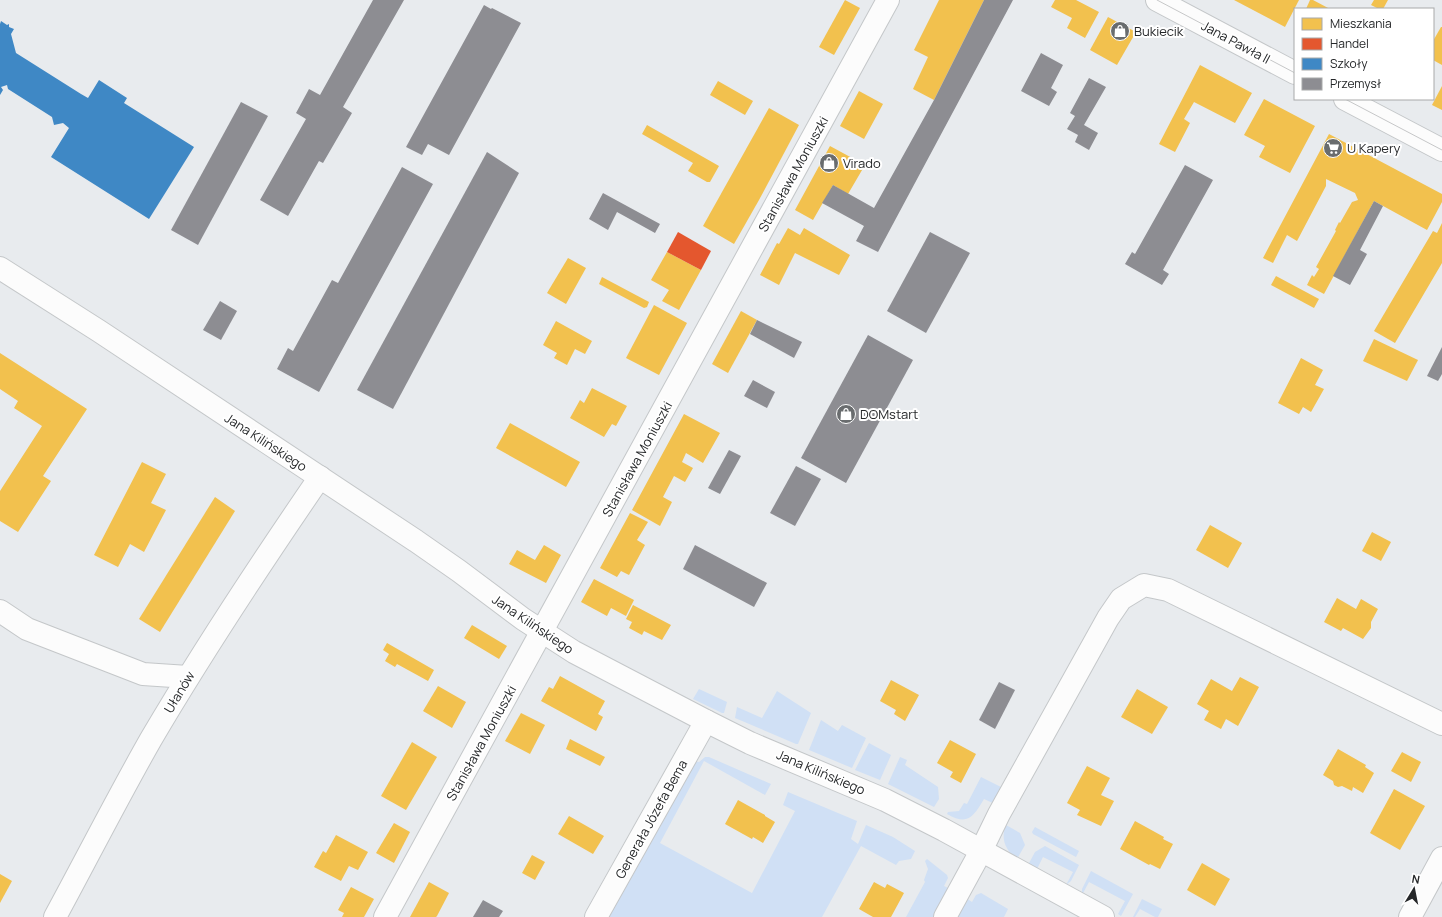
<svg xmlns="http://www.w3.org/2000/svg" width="1442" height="917" font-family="Manrope,sans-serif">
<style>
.green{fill:#d0e0f5}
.homes{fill:#f2c14e}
.shops{fill:#e4572e}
.schools{fill:#3f88c5}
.industry{fill:#8d8d92}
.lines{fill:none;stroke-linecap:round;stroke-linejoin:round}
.minor-casing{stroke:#c4c7c9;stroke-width:24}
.major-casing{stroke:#c4c7c9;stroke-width:24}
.minor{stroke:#fcfcfc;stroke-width:22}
.major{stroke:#fcfcfc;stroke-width:22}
.tram{stroke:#c6c7c8;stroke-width:1}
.labels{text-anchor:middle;stroke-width:4;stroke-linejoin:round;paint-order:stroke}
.poi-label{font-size:13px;fill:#252729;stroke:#fff;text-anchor:start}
.street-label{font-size:13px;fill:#252729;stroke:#fff}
</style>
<rect width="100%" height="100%" fill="#e8ebee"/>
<!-- green -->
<g class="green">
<path d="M699,689L727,702L724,713H722L693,699Z"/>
<path d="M777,691L811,713L798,744H796L735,718L737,707L762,718Z"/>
<path d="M821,720L838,731L842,725L866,738L852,768L809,750Z"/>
<path d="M869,743L891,755L880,780L855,770Z"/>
<path d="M705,757H709L771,784L765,795L704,761L660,843L752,893L795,811L783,805L788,792L857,821L851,839L858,844L866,825L893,837L915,851L911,859L899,861L896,865L861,846L822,917H605L694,761L699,762Z"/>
<path d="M900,757L907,760L905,765L938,787L939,799L934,807L888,784Z"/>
<path d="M981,777L1007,790L997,805L984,799C973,817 968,826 947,814L948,812L959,811L964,803L967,804Z"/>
<path d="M1006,825L1020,833L1025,845L1017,859C1006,851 1000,839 1006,825Z"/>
<path d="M1035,827L1079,851L1076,857L1033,834L1032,832Z"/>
<path d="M1045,846L1079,865L1071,881L1066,885L1073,872L1043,857L1037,869L1028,865L1035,852Z"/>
<path d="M927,859L947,875L948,878L944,886L950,889L934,917H906L925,882L924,880L928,869L925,861Z"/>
<path d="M1091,871L1133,894L1121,916L1118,914L1125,901L1089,882L1082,895V889Z"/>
<path d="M981,893L1008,909L1004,917H956L966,898L972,902L976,895Z"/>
<path d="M1142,899L1162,909L1158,917H1155L1140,909L1135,917H1133Z"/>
</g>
<!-- homes -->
<g class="homes">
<path d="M845,0L860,8L834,55L819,47Z"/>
<path d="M939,0H984L934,100L913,89L928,57L914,50Z"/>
<path d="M1055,0H1076L1099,12L1085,38L1067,28L1072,18L1051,7Z"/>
<path d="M1234,0H1299L1285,27Z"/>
<path d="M1310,0H1313L1330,9H1306Z"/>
<path d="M1374,0H1388L1383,9H1379L1371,5Z"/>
<path d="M1108,17L1136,32L1117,65L1090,50Z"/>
<path d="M1441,27H1442V65L1433,60V41Z"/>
<path d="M1200,65L1252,93L1235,123L1194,102L1184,119L1190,123L1175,152L1159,144Z"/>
<path d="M718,81L753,101L745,115L710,95Z"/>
<path d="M1442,86V110L1432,105Z"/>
<path d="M859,91L883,104L864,139L840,126Z"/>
<path d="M1264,99L1315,126L1290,173L1259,157L1265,146L1244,135Z"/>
<path d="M769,108L799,125L759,200L734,244L703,226Z"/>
<path d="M647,125L719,166L710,182H707L688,171L693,163L642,134Z"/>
<path d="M1329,134L1442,194V202L1427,230L1374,201L1324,294L1307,285L1312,275L1314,277L1319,269L1316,267L1336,231L1335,230L1339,222L1340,223L1352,202L1358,200L1355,193L1326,179V186L1297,241L1287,235L1273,263L1263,258Z"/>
<path d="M830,146L865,165L848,194L833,185L813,220L795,210Z"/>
<path d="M1442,223V263L1395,343L1374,331L1433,231L1437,233Z"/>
<path d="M788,228L800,235L804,228L850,255L839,275L795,253L779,285L760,275L777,243L779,244Z"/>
<path d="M667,252L701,270L679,310L662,301L669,290L651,280Z"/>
<path d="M568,258L586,268L566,304L547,293Z"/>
<path d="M1276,276L1319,299L1314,308L1271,285Z"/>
<path d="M602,277L649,302L647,307L644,308L599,284Z"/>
<path d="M654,305L687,323L659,375L626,358Z"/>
<path d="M741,311L757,320L728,373L712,364Z"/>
<path d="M556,321L592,341L585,354L575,349L567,365L554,358L557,353L543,345Z"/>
<path d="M1374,339L1418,360L1407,381L1363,361Z"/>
<path d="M0,353L87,409L43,476L51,481L18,532L0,521V491L42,426L14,408L18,401L0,389Z"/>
<path d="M1301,358L1323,370L1315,385L1324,389L1311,412L1303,407L1299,414L1278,403Z"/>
<path d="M592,388L627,406L616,426L612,424L604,437L570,418L580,400L584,403Z"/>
<path d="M684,414L720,433L703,463L686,453L682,462L693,468L685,482L674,476L663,497L672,502L660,526L632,510Z"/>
<path d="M510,423L580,462L566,487L496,448Z"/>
<path d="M142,462L166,474L151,503L166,510L144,552L130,544L118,567L94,555Z"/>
<path d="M215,497L235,511L160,632L139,619Z"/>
<path d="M630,513L648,522L637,540L645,545L629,575L621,571L617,577L600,568Z"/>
<path d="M1210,525L1242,543L1228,568L1196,550Z"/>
<path d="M1372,532L1391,542L1381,561L1362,551Z"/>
<path d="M544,545L561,555L546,583L509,564L517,550L535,560Z"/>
<path d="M594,579L634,600L626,616L611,608L607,616L581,602Z"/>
<path d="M1337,598L1356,609L1361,599L1378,609L1371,622V628L1363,639L1343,628L1341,631L1324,622Z"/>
<path d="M633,605L671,625L662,640L644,631L642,635L629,628L632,622L626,619Z"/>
<path d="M472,625L507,646L499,659L464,638Z"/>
<path d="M387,643L434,670L428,681L397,664L395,667L385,661L389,654L383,650Z"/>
<path d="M560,676L605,701L598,714L603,717L596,731L541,701L549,687L553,689Z"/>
<path d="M1240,677L1259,687L1238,726L1226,719L1221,729L1204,720L1209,711L1197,704L1211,679L1232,691Z"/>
<path d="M891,680L919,695L905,721L894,714L896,710L880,701Z"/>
<path d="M438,686L466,702L452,728L423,711Z"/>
<path d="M1137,689L1168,707L1152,734L1121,717Z"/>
<path d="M521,713L545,725L530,754L505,741Z"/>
<path d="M570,739L605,757L600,766L566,749Z"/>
<path d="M950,740L976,754L961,783L950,777L953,772L937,763Z"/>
<path d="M412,742L437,757L406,810L381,796Z"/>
<path d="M1338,749L1366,765L1365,767L1374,773L1363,793L1353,787L1352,791L1342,786L1338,787L1334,785L1333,781L1323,775Z"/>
<path d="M1402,752L1421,762L1411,782L1391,771Z"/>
<path d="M1087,766L1110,778L1101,795L1114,801L1101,826L1077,815L1080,810L1067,803Z"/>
<path d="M1394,789L1425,806L1400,850L1370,833Z"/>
<path d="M738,800L765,815V816L775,822L763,843L753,837L752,839L725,824Z"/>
<path d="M569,816L604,836L593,854L558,834Z"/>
<path d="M1135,821L1164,837L1163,839L1173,844L1160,869L1150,864L1149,865L1120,849Z"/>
<path d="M394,823L410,832L394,863L376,853Z"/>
<path d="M336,835L368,852L358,870L349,866L341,881L314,867L323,851L326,853Z"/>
<path d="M532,855L545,862L535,880L522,873Z"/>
<path d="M1202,863L1230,879L1215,906L1187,890Z"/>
<path d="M0,874L12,881L0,903Z"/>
<path d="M429,882L449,893L437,916L436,917H410Z"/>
<path d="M874,882L885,888L887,884L904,893L891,917H873L859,909Z"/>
<path d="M351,887L374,899L364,917H342L344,913L338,910Z"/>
</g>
<!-- shops -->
<path class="shops" d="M678,232L711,251L701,270L667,252Z"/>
<!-- schools -->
<path class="schools" d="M1,21L7,25L9,24V27L14,29L11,34L16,53L81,94L79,97L81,94L88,98L99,80L127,98L124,103L194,147L149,219L51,157L69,128L63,123L54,125L52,117L8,89L7,85L1,87L3,90L0,95V24Z"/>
<!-- industry -->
<g class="industry">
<path d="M373,0H404L343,107L352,113L323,163L319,161L288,216L260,200L306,119L296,113L309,89L320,95Z"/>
<path d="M984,0H1013L878,252L856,241L864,226L822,203L833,185L874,208L934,100Z"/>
<path d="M484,5L491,9L492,8L521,23L449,155L428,144L422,155L406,147Z"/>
<path d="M1041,53L1063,65L1051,88L1057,92L1049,106L1021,91Z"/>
<path d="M1089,78L1106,87L1084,125L1098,133L1089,150L1075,142L1078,135L1067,129L1075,116L1070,113Z"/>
<path d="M241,102L268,116L198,245L171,230Z"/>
<path d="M487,152L519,173L393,409L357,390Z"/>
<path d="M1185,165L1213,180L1163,270L1169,274L1162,285L1125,264L1132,252L1135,254Z"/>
<path d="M402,167L433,184L319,392L277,369L288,348L293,351L332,280L338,283Z"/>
<path d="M603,193L660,224L655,233L617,212L608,230L589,219Z"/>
<path d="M1374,201L1383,206L1360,250L1367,254L1350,285L1333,276Z"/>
<path d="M930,232L970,253L926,333L887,311Z"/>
<path d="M220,301L237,311L221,340L203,330Z"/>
<path d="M757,320L802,342L794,358L750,334Z"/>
<path d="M868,335L913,360L846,483L801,458Z"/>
<path d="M1442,347V374L1438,381L1427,376Z"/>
<path d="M753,380L775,392L767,408L744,396Z"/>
<path d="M729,450L741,456L720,494L708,488Z"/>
<path d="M796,466L821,479L795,526L770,513Z"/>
<path d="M695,545L767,583L754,607L683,569Z"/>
<path d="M999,682L1015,690L995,729L979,720Z"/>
<path d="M483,900L503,911L499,917H473Z"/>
</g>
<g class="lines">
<defs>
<g id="minor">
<path d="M0,268L99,331L416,541L459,571L523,619L574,652L706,721L750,743L885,800L944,830L1103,917"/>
<path d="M0,611L27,629L143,674L188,677"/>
<path d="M55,917C87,858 118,797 151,739C204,649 261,563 320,477"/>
<path d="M385,917L888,0"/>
<path d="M596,917L706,721"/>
<path d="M945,917L981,851L999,814L1108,618L1121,599L1144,585L1168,590L1442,724"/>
<path d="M1410,917L1442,858"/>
</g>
<g id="major">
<path d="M1157,0L1295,73"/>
<path d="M1345,99L1442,150"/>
</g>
</defs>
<!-- minor casing -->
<use href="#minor" class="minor-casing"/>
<!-- major casing -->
<use href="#major" class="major-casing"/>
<!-- minor -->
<use href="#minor" class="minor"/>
<!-- major -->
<use href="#major" class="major"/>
<!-- tram -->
<g class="tram">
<path d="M1157,0L1295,73"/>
<path d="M1345,99L1442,150"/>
</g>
</g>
<!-- icons -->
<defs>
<symbol id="shop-disc" viewBox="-11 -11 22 22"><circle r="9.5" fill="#696c6e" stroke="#fff"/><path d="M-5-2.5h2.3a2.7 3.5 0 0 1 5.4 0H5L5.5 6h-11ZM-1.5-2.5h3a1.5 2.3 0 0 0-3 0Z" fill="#fff"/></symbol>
<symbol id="supermarket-disc" viewBox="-11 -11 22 22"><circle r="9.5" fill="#696c6e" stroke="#fff"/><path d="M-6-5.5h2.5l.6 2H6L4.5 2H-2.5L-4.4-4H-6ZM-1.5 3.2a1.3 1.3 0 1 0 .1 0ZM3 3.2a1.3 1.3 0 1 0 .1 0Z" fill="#fff"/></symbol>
</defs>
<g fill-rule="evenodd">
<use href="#shop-disc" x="1109" y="20" width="22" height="22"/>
<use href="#supermarket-disc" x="1322" y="137" width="22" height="22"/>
<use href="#shop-disc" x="818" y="152" width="22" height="22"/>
<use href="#shop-disc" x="835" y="403" width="22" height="22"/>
</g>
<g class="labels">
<!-- poi labels -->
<g class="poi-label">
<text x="1134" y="36">Bukiecik</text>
<text x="1347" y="153">U Kapery</text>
<text x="843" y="168">Virado</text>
<text x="860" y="419">DOMstart</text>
</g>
<!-- street labels -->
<g class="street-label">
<text transform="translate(1236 42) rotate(28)" y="5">Jana Pawła II</text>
<text transform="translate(793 174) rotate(-61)" y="5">Stanisława Moniuszki</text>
<text transform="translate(266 442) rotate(33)" y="5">Jana Kilińskiego</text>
<text transform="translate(637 459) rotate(-61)" y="5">Stanisława Moniuszki</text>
<text transform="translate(533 624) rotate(34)" y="5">Jana Kilińskiego</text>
<text transform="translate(179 692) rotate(-59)" y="5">Ułanów</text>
<text transform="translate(481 743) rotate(-61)" y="5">Stanisława Moniuszki</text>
<text transform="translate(821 772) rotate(23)" y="5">Jana Kilińskiego</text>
<text transform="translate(651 819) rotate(-61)" y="5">Generała Józefa Bema</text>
</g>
</g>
<!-- legend -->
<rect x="1294" y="8" width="140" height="92" fill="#ffffff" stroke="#a8a9a9"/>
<rect x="1302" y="18" width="20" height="12" fill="#f2c14e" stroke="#a8a9a9"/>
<text x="1330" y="28" font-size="12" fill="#252729">Mieszkania</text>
<rect x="1302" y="38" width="20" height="12" fill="#e4572e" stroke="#a8a9a9"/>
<text x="1330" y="48" font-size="12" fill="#252729">Handel</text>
<rect x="1302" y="58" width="20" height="12" fill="#3f88c5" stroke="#a8a9a9"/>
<text x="1330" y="68" font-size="12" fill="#252729">Szkoły</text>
<rect x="1302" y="78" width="20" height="12" fill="#8d8d92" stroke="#a8a9a9"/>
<text x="1330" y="88" font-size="12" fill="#252729">Przemysł</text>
<!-- north arrow -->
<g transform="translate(1414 889) rotate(10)" stroke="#ffffff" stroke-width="3" paint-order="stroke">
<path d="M0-3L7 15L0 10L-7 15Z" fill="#252729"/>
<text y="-6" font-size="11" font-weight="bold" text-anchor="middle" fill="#252729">N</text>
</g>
</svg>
